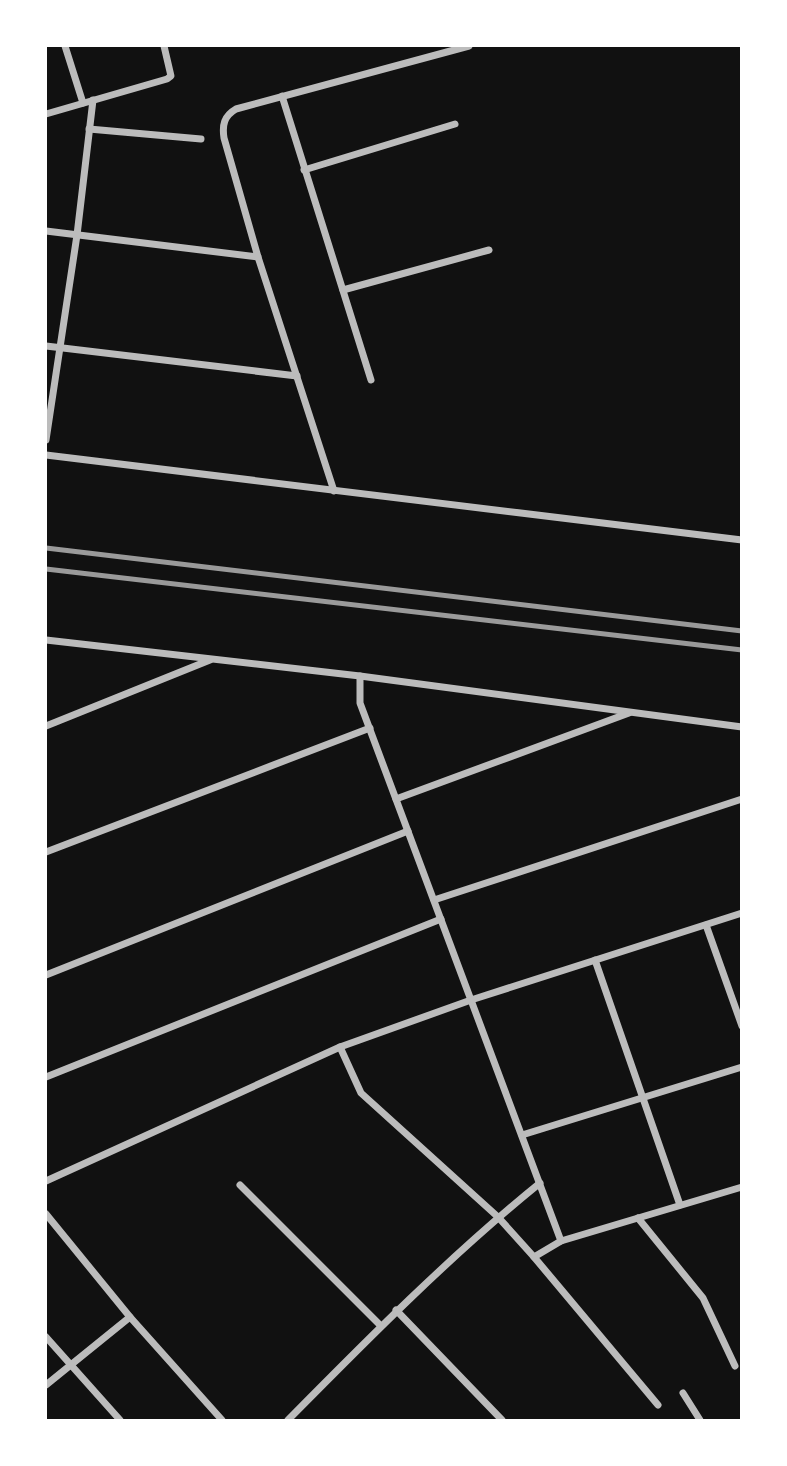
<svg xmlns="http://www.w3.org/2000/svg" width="787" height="1466" font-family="Merriweather,serif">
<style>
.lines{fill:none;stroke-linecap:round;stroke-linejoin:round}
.minor{stroke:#bcbcbc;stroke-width:7}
.rail{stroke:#9a9a9a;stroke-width:5}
</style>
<rect width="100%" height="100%" fill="#111"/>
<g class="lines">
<!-- minor -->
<g class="minor">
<path d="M65,46L83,103"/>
<path d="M282,96L371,380"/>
<path d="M46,114L167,79L171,76L164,46"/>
<path d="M89,129L201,139"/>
<path d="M304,170L455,124"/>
<path d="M46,231L258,257"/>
<path d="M343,290L489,250"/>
<path d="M46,346L297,376"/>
<path d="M46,440L77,235L93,100"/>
<path d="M46,455L742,540"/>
<path d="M334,491L258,257L224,138C222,125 224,116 236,109L469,46"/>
<path d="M46,640L360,676L742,727"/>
<path d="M360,676V703L561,1241"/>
<path d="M46,726L210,660"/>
<path d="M396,799L629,713"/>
<path d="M46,852L370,728"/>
<path d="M434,900L742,799"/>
<path d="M706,925L742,1026"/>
<path d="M595,960L680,1205"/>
<path d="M46,975L408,831"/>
<path d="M340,1047L361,1093L498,1217L534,1257L561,1241L742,1187"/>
<path d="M46,1077L441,919"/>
<path d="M522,1135L742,1067"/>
<path d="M46,1181L340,1047L471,1000L742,913"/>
<path d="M240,1185L381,1326"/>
<path d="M46,1214L130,1317L222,1420"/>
<path d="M638,1218L703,1298L735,1366"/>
<path d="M534,1257L658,1405"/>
<path d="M396,1310L502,1420"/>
<path d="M46,1337L120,1420"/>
<path d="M46,1385L130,1317"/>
<path d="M683,1393L700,1420"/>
<path d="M288,1420C369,1338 450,1256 540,1183"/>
</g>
<!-- rail -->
<g class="rail">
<path d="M46,548L742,631"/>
<path d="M46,569L742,650"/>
</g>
</g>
<!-- border -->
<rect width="787" height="1466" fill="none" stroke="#ffffff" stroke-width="94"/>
</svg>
